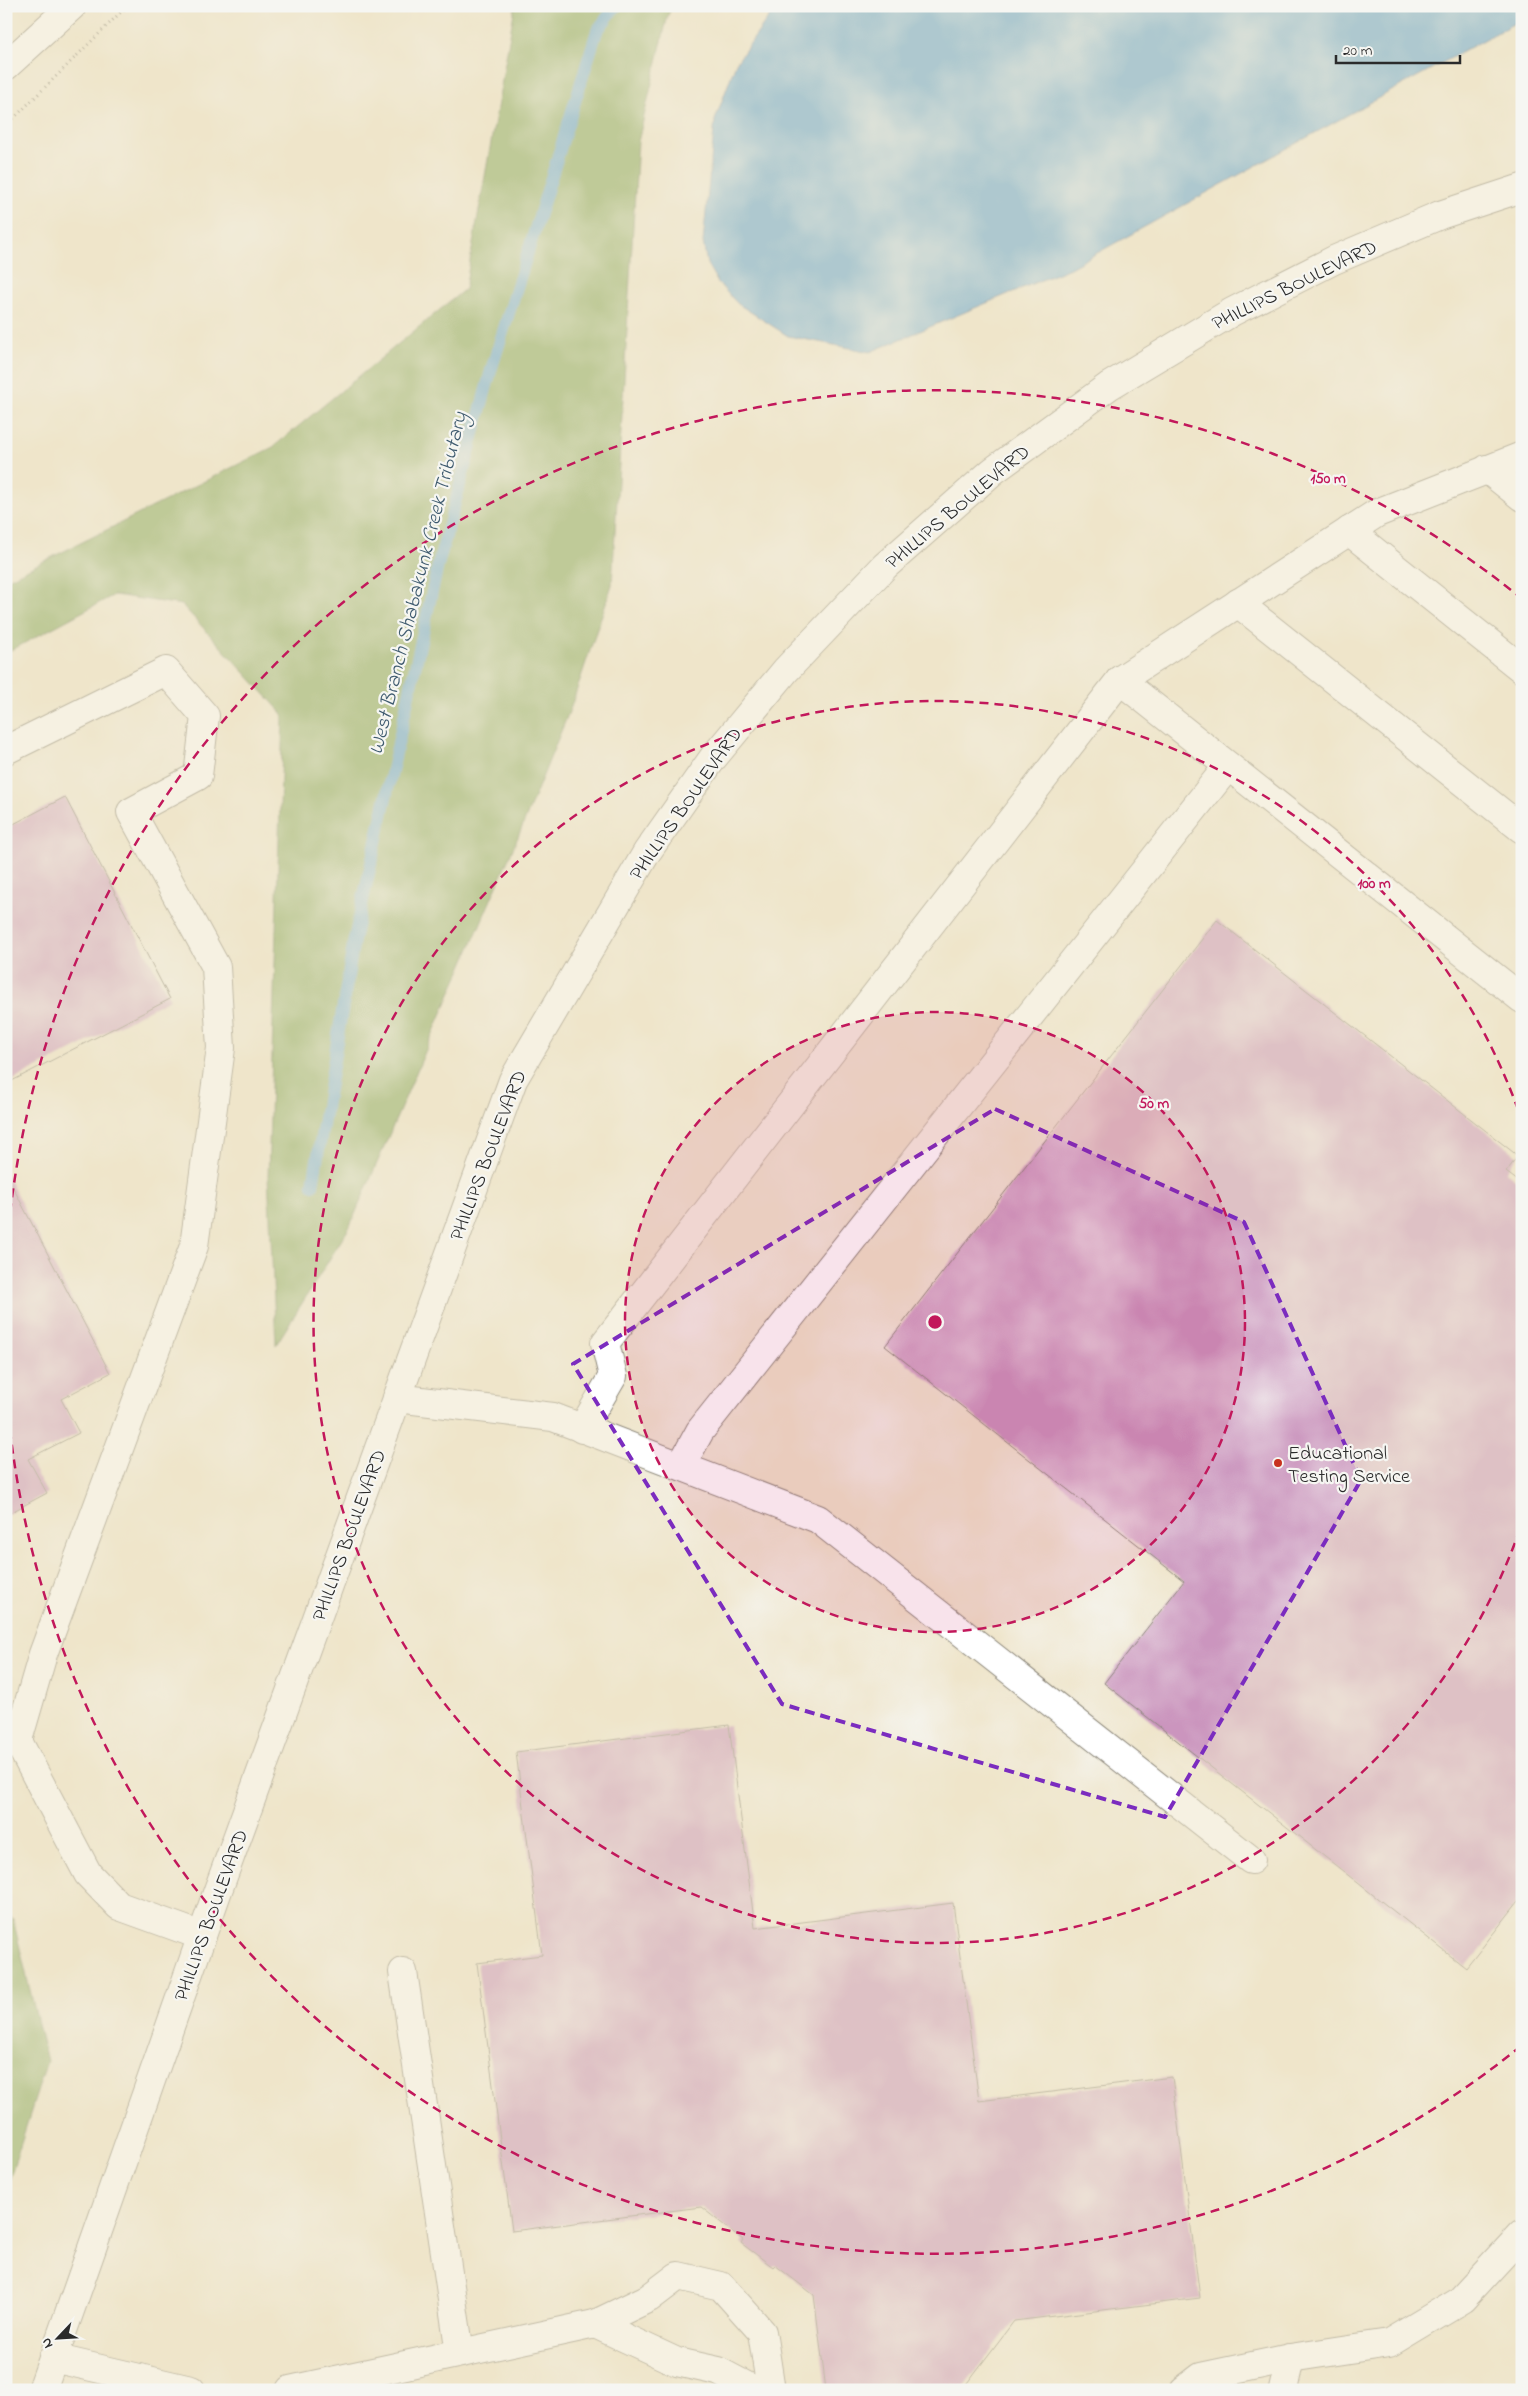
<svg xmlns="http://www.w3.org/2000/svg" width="1528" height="2396" font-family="'Indie Flower',sans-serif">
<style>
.forest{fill:#86a85c;stroke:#586a44}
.water{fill:#5ea4d4;stroke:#446880}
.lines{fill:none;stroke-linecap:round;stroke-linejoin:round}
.stream{stroke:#5ea4d4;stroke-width:12}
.building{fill:#cb95be}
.minor-casing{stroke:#8d887b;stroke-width:30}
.path{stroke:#8d887b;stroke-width:3;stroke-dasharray:1 4;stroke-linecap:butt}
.minor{stroke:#fff;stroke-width:28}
.marked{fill:none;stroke:#7b2cbf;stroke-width:4;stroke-dasharray:10 6;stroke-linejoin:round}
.ring{fill:none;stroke:#c2185b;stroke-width:2.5;stroke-dasharray:9 6}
.poi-dot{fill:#c8321e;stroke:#f6f6f2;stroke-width:2}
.labels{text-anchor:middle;stroke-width:4.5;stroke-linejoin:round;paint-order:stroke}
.street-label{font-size:20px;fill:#2b2b2b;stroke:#f6f6f2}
.poi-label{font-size:20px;fill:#2b2b2b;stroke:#f6f6f2;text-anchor:start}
.water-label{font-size:21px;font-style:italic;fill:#3f5b6f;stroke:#f6f6f2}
.centre{fill:#c2185b;stroke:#f6f6f2;stroke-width:2.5}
.ring-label{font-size:15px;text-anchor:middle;font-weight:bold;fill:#c2185b;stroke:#f6f6f2;stroke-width:4.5;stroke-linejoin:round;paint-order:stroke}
</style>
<rect width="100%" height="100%" fill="#f6f6f2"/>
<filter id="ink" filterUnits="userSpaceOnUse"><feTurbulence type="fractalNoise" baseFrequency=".02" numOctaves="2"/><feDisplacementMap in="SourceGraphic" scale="10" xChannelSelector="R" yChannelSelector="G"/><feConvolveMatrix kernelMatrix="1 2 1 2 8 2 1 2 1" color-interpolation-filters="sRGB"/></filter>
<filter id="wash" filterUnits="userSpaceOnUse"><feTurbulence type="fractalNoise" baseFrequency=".0096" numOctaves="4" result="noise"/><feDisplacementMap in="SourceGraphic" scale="20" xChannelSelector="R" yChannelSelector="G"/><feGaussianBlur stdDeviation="1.12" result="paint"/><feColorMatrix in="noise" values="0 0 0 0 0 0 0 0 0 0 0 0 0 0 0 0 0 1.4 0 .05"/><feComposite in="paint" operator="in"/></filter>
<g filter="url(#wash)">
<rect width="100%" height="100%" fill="#efe5cb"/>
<!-- forest -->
<g class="forest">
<path d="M515,6H673L668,15L638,142L612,585L571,707L518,837L349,1228L276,1345L268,1176L283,714L182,605L114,595L6,653V580L273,447L465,289Z"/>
<path d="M6,1913L13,1919L47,2061L6,2190Z"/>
</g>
<!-- water -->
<path class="water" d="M777,6H1522V19L1070,268L870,352L788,336L738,304L718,283L707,264L703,242L715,120L736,63Z"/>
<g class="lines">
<!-- stream -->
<path class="stream" d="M313,1185L354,940L438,565L492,367L597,31L616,6"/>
</g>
<g id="blocks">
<!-- building -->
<g class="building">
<path d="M65,797L170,999L6,1084V828Z"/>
<path d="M1217,920L1518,1156L1506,1172L1522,1184V1897L1466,1968L1104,1683L1184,1581L885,1346Z"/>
<path d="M6,1174L110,1373L61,1399L79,1433L28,1459L47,1493L6,1515Z"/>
<path d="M729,1725L755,1928L953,1903L979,2101L1172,2077L1200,2298L1014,2321L964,2387V2390H826L814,2295L775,2265L773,2267L741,2243L743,2240L701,2207L512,2231L477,1963L542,1955L516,1752Z"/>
</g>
</g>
</g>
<g filter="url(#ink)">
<use href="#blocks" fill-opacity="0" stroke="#8d887b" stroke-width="1"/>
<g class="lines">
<defs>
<g id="minor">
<path d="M6,66L72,6"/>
<path d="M1487,469L1522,497"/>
<path d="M1349,531L1522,669"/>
<path d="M1238,603L1522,829"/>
<path d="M1120,680L1377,513L1522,456"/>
<path d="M6,750L166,671L205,716L198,776L131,812L216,967L221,1048L194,1246L43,1654L18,1740"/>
<path d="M397,1398L553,1417L818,1519L1251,1860"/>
<path d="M582,1429L613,1376L605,1343L1120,680L1522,999"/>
<path d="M681,1466L700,1431L1228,766"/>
<path d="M10,1726L88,1874L119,1906L202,1936"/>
<path d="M403,1972L460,2353"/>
<path d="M595,2324L677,2362L718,2371L754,2390"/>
<path d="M53,2358L191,2390"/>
<path d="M42,2390L217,1893L513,1080L647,852L713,758L786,670L885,566L993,471L1109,386L1232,312L1334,260L1440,215L1522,188"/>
<path d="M290,2390L595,2324L649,2298L678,2276L721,2286L762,2332L771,2390"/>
<path d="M1184,2390L1201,2377L1290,2358L1389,2343L1462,2299L1522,2234"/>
<path d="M1283,2390L1290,2358"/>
</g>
</defs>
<!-- minor casing -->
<use href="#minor" class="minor-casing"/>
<!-- path -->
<path class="path" d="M6,126L127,6"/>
<!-- minor -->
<use href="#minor" class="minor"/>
</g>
</g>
<!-- marked area -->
<path d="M0 0H1528V2396H0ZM995,1109L1244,1222L1361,1480L1165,1817L782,1704L573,1364Z" fill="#efe5cb" fill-opacity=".55" fill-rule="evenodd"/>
<path class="marked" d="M995,1109L1244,1222L1361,1480L1165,1817L782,1704L573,1364Z"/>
<!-- distance rings -->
<circle cx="935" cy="1322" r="310" fill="#c2185b" fill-opacity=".12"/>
<g class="ring">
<circle cx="935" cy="1322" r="310"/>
<path d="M1520 1529A621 621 0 1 1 1520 1115"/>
<path d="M1521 2046A931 931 0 0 1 6 1387M6 1257A931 931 0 0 1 1521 598"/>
</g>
<!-- markers -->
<circle class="poi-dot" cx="1278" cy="1463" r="5"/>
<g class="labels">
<!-- street labels -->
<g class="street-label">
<text transform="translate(1294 284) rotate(-26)" y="7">PHILLIPS BOULEVARD</text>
<text transform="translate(957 506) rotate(-40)" y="7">PHILLIPS BOULEVARD</text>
<text transform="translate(685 803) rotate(-55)" y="7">PHILLIPS BOULEVARD</text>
<text transform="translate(487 1155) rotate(-69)" y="7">PHILLIPS BOULEVARD</text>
<text transform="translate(348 1535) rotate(-70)" y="7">PHILLIPS BOULEVARD</text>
<text transform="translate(210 1915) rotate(-70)" y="7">PHILLIPS BOULEVARD</text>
</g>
<!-- poi labels -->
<g class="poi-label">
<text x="1288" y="1459">Educational<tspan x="1288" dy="23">Testing Service</tspan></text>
</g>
<!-- water labels -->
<g class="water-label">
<text transform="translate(417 583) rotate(-76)" y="7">West Branch Shabakunk Creek Tributary</text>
</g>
</g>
<circle cx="935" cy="1322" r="8" class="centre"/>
<g class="ring-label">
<text x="1328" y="483">150 m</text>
<text x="1374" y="888">100 m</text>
<text x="1154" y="1108">50 m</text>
</g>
<!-- margin -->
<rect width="1528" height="2396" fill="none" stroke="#f6f6f2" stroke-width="25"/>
<!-- north arrow -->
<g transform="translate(58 2338) rotate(245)" stroke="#f6f6f2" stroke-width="4" paint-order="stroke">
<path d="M0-4L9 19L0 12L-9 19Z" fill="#2b2b2b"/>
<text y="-8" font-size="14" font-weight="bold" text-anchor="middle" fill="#2b2b2b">N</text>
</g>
<!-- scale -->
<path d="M1336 55v8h124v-8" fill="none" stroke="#2b2b2b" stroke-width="2.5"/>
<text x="1343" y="55" font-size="15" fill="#2b2b2b" stroke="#f6f6f2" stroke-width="4" paint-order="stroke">20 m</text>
</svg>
